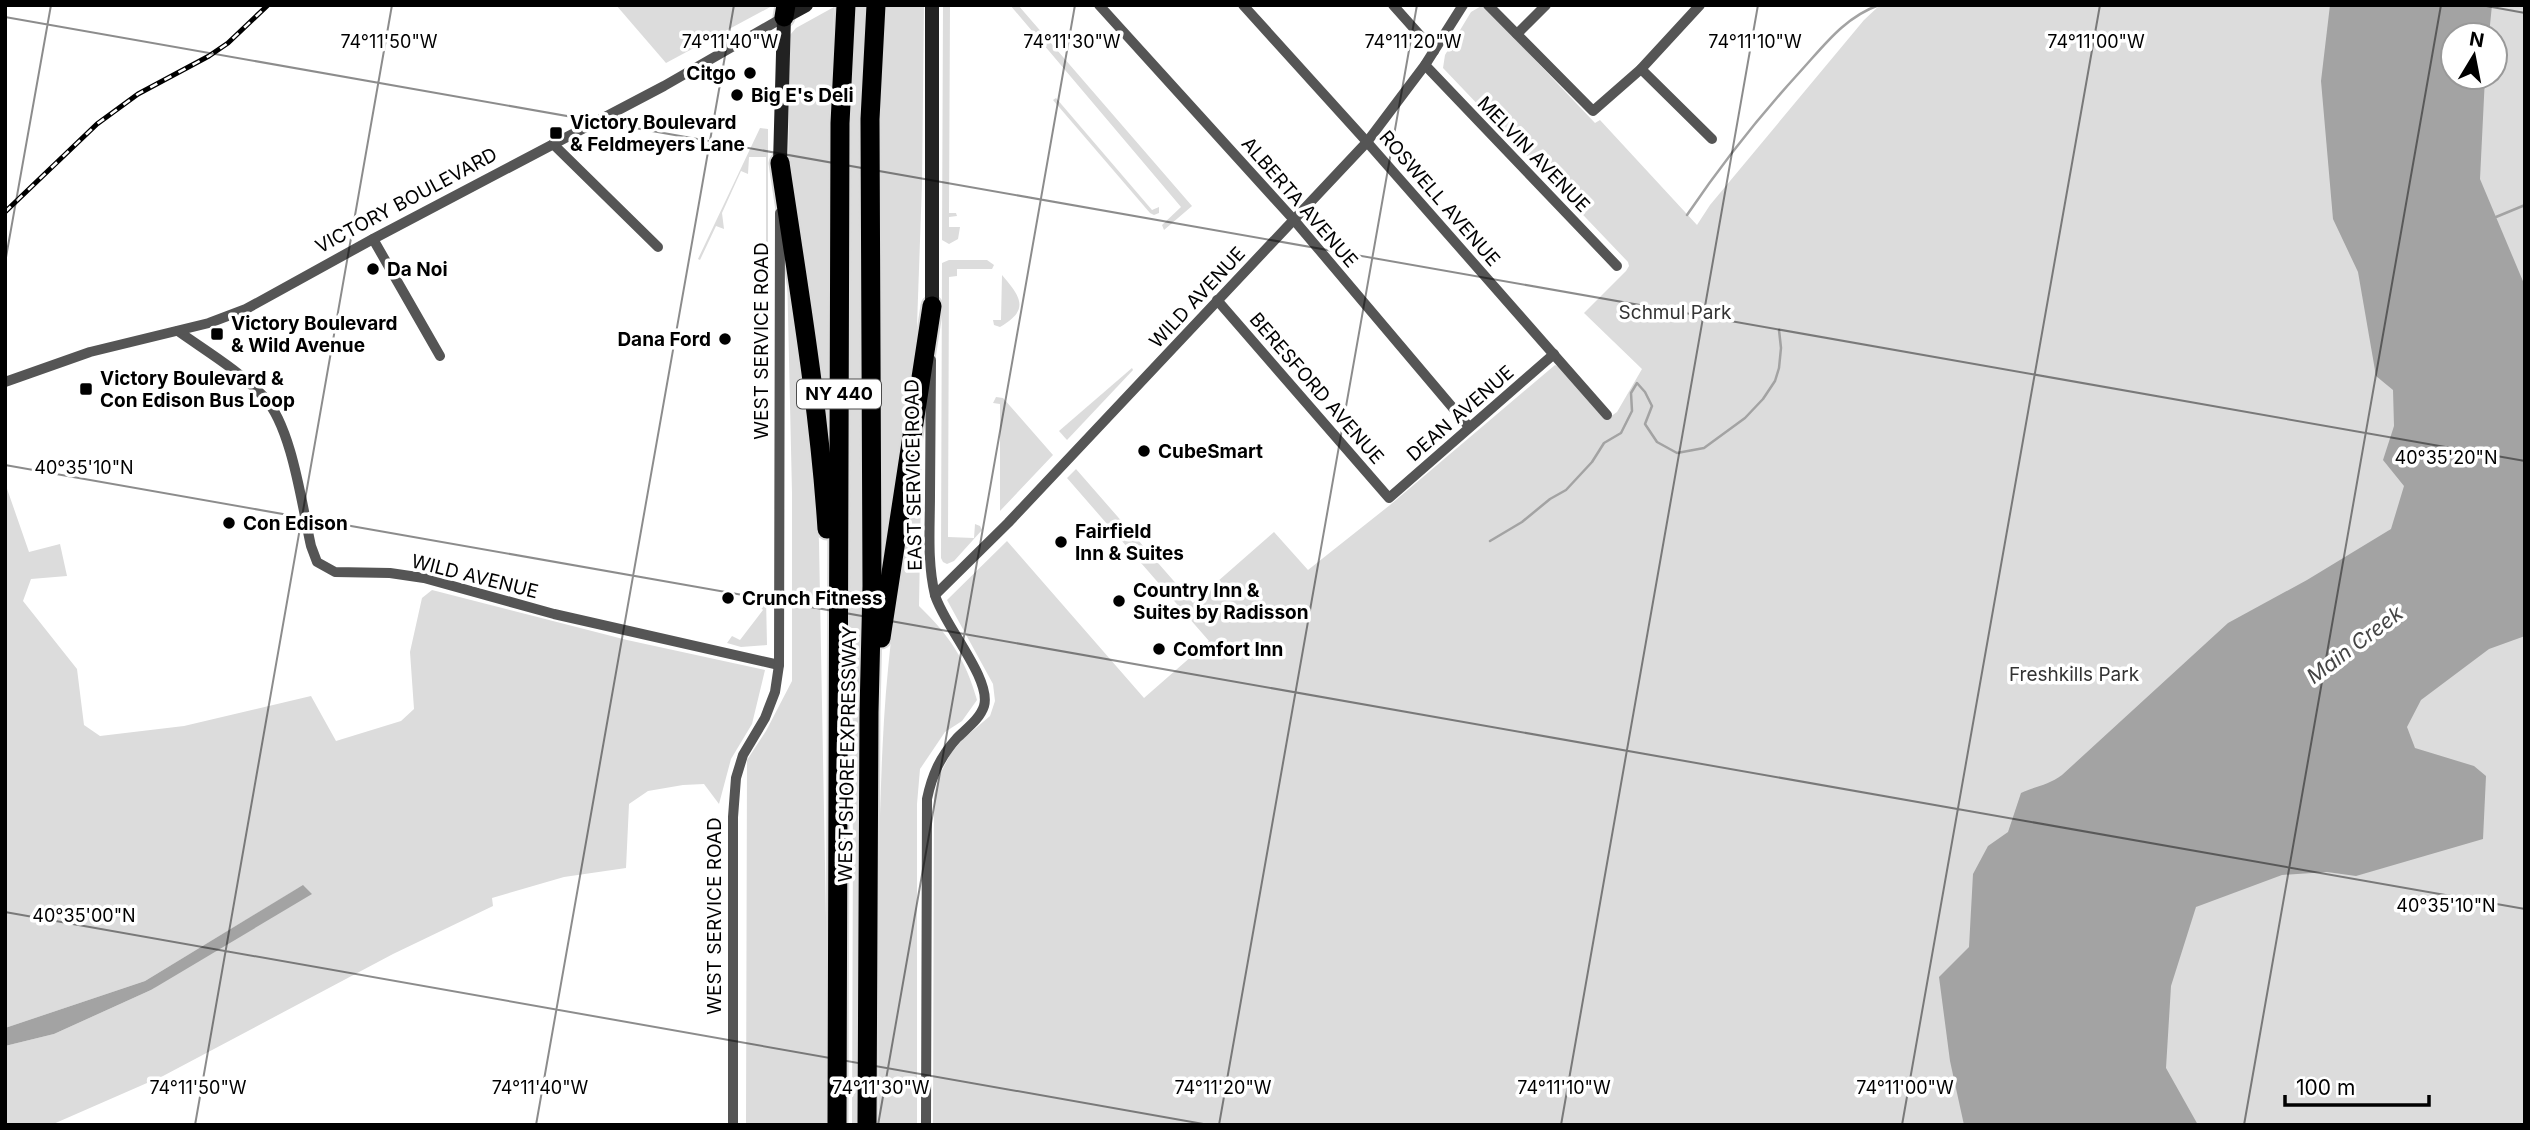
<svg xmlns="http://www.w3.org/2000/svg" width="2530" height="1130" font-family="Inter,sans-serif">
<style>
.green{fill:#dcdcdc;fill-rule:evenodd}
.water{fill:#a3a3a3}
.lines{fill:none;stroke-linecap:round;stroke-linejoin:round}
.stream{stroke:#a3a3a3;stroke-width:2.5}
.highway-casing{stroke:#dbdbdb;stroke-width:23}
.street{stroke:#555;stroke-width:10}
.secondary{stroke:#222;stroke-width:14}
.highway{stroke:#000;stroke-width:19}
.rail-casing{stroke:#000;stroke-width:5}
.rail{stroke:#fff;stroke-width:2.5;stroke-dasharray:8;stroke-linecap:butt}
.ticks{fill:none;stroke:#000;stroke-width:2;stroke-opacity:0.45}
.poi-dot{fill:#000;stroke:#fff;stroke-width:2.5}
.labels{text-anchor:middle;stroke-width:7;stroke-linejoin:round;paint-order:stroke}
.shield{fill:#fff;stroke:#4c4c4c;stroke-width:2}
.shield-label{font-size:18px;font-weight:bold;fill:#000}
.poi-label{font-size:19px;font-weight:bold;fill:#000;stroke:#fff;text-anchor:start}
.street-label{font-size:19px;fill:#000;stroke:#fff}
.park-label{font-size:19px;fill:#333;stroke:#fff}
.water-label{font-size:21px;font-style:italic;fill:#444;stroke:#fff}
.ticks-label{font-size:18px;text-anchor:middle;fill:#000;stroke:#fff;stroke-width:7;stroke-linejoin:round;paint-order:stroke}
</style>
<rect width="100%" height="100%" fill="#fff"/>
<!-- green -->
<g class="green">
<path d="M616,5H774L666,63Z"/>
<path d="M851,5H870L864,275L860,1125H852L853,831L845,650L846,276Z"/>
<path d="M885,5H924L922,184L916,354L885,557H882L880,113Z"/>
<path d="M943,5H950L949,213H956L957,216L949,217V227H960L958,239L949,244L942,240Z"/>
<path d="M1010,5H1018L1192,206L1164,230L1162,225L1181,207Z"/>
<path d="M1483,5L1595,123L1600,120L1697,225L1710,205L1864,20L1880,5H2525V1125H933L934,795L939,776L951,753L963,739L990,716L995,701L993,684L947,600L1007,541L1144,698L1209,641L1067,478L1076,469L1193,603L1274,532L1308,570L1390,505L1555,365L1563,369L1607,419L1617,412L1642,369L1584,313L1626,271L1629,266L1628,262L1443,68L1445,55L1471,12ZM2453,35H2495V77H2453Z"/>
<path d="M834,7L829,225V419H825L788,163L790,35L796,28Z"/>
<path d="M1056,98L1152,210L1159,207V213L1154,215L1150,213L1053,100Z"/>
<path d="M760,128L768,129V277L758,275L766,273V157H749L748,174L741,171L722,213L724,229L716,226L700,260L698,259Z"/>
<path d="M949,260H987L994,265L992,269H957V276L949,277L948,537L974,538L975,524L980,526L982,530L954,561L947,564L943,562L941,558L942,263Z"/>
<path d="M787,270L816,464L819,543L826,918V1125H746L747,760L766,731L792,681V493Z"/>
<path d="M1002,275C1021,297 1030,310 1000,327L994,325L993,320H1001Z"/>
<path d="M1132,368L1133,370L1067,440L1059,431Z"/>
<path d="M996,397L1003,398L1053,455L1000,511V404L993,403Z"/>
<path d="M918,440H922L919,606C949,635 966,660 977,700L962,721L945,732L920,769L917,804V1125H879C879,990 876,854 884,720C890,626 905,533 918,440Z"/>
<path d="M5,483L29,552L60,544L67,576L31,579L23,601L77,669L84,725L100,736L184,726L311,696L336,741L401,721L414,709L410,652L422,598L432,590L627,640L765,670L752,724L731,759L719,804L704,784L683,785L648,791L629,804L626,868L564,877L492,898L493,906L393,954L163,1076L51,1125H5V1046L54,1034L151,990L302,886L145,981L5,1028Z"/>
<path d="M766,597L767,645L741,647L727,643L732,636L740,640L763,610L757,603Z"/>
</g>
<!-- water -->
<g class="water">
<path d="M2330,5H2492L2489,35H2453V77H2485L2480,179L2525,286V636L2489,649L2421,700L2407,727L2415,748L2474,766L2486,776L2483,839L2356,876L2327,872L2282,875L2196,907L2171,986L2166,1068L2198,1125H1964L1950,1061L1939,977L1969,947L1973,874L1988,846L2008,832L2021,793C2036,786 2049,785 2062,775L2228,623L2307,580L2391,529L2404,486L2383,460L2394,426L2393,390L2376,376L2358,272L2333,219L2321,81Z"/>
<path d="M303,885L312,894L151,990L54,1034L5,1046V1028L145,981Z"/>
</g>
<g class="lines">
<!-- stream -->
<g class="stream">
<path d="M1687,215C1721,165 1757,119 1798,74C1823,47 1843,18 1879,5"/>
<path d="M2496,217L2525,205"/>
<path d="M1490,541L1522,522L1550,499L1566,490L1592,462L1604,443L1621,433L1632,411L1631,393L1637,383L1645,392L1652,406L1645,424L1657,442L1677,453L1704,448L1745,418L1763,399L1775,381L1779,368L1781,348L1779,330"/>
</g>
<defs>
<g id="highway">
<path d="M784,17L786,5"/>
<path d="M780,163C798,285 819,406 827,529"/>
<path d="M881,638L932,306"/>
<path d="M837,1125L840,123L846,5"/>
<path d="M867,1125L869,712L872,586L870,119L876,5"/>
</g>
</defs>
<!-- highway casing -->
<use href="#highway" class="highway-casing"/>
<!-- street -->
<g class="street">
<path d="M1099,5L1294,220L1469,427"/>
<path d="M1243,5L1367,142L1607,415"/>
<path d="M1393,5L1434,51"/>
<path d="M1488,5L1593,111L1641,69L1700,5"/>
<path d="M1517,34L1546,5"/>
<path d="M1425,65L1617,266"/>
<path d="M1641,69L1712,139"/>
<path d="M553,144L658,247"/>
<path d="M373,239L440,356"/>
<path d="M1217,300L1389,498L1554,354"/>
<path d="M178,331C206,351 240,371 264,397C292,427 302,506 311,546L317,562L335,572L390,573L424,578L554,614L779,665"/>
<path d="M5,382L90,352L209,323L246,309L373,239L664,86L784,17"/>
<path d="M935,595L1008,523L1367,142L1425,65L1463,5"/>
<path d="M733,1125V817L736,778L743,755L765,718L775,692L779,665L780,213"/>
<path d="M926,1125L927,799C932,775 940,757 957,738C966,729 980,719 984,706C992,679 943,624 935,595C927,562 930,528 930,494C930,449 931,405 931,360"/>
</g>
<!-- secondary -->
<g class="secondary">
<path d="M932,5V306"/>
<path d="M780,163L784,17L806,5"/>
</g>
<!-- highway -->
<use href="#highway" class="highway"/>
<defs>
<path id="rail" d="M5,212L97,124L138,94L209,56L228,43L268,5"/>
</defs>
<!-- rail casing -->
<use href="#rail" class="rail-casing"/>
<!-- rail -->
<use href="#rail" class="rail"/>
</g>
<!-- ticks -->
<path class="ticks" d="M2481,5L2525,13M5,17L2525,461M5,263L51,5M5,465L2525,909M5,912L1209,1125M195,1125L392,5M536,1125L734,5M878,1125L1075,5M1219,1125L1417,5M1561,1125L1758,5M1902,1125L2100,5M2244,1125L2441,5"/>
<!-- markers -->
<g class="poi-dot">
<circle cx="750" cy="73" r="7"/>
<circle cx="737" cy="95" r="7"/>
<rect x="549" y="126" width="14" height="14" rx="3.5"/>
<circle cx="373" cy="269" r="7"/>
<rect x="210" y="327" width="14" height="14" rx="3.5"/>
<circle cx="725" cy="339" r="7"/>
<rect x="79" y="382" width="14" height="14" rx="3.5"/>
<circle cx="1144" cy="451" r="7"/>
<circle cx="229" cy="523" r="7"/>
<circle cx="1061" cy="542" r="7"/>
<circle cx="728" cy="598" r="7"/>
<circle cx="1119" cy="601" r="7"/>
<circle cx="1159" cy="649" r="7"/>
</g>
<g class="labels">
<!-- shield labels -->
<rect class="shield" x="797" y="379.5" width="84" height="29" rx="5"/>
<g class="shield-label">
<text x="839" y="400">NY 440</text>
</g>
<!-- poi labels -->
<g class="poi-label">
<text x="736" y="80" text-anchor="end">Citgo</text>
<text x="751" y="102">Big E's Deli</text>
<text x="570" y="129">Victory Boulevard<tspan x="570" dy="22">&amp; Feldmeyers Lane</tspan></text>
<text x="387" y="276">Da Noi</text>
<text x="231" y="330">Victory Boulevard<tspan x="231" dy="22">&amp; Wild Avenue</tspan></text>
<text x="711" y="346" text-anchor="end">Dana Ford</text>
<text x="100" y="385">Victory Boulevard &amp;<tspan x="100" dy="22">Con Edison Bus Loop</tspan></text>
<text x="1158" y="458">CubeSmart</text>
<text x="243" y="530">Con Edison</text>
<text x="1075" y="538">Fairfield<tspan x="1075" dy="22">Inn &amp; Suites</tspan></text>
<text x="1133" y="597">Country Inn &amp;<tspan x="1133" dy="22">Suites by Radisson</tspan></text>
<text x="742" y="605">Crunch Fitness</text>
<text x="1173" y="656">Comfort Inn</text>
</g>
<!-- street labels -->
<g class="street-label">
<text transform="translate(1534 154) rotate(46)" y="7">MELVIN AVENUE</text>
<text transform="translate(1440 198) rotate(49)" y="7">ROSWELL AVENUE</text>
<text transform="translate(406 200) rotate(-28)" y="7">VICTORY BOULEVARD</text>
<text transform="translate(1300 202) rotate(49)" y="7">ALBERTA AVENUE</text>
<text transform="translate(1197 297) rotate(-47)" y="7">WILD AVENUE</text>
<text transform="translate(761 341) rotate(-90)" y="7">WEST SERVICE ROAD</text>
<text transform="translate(1317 388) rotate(49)" y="7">BERESFORD AVENUE</text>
<text transform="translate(1460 413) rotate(-41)" y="7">DEAN AVENUE</text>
<text transform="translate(913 475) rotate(-91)" y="7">EAST SERVICE ROAD</text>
<text transform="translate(475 576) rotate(14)" y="7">WILD AVENUE</text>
<text transform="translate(847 754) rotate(-89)" y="7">WEST SHORE EXPRESSWAY</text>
<text transform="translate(714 916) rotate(-90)" y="7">WEST SERVICE ROAD</text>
</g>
<!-- park labels -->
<g class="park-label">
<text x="1675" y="319">Schmul Park</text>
<text x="2074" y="681">Freshkills Park</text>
</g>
<!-- water labels -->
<g class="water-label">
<text transform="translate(2355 645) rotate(-37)" y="7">Main Creek</text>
</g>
</g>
<g class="ticks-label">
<text x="389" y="48">74°11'50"W</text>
<text x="730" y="48">74°11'40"W</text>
<text x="1072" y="48">74°11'30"W</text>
<text x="1413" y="48">74°11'20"W</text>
<text x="1755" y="48">74°11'10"W</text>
<text x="2096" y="48">74°11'00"W</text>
<text x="2446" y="464">40°35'20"N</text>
<text x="84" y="474">40°35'10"N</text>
<text x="2446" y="912">40°35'10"N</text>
<text x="84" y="922">40°35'00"N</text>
<text x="198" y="1094">74°11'50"W</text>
<text x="540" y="1094">74°11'40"W</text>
<text x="881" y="1094">74°11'30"W</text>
<text x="1223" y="1094">74°11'20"W</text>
<text x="1564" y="1094">74°11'10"W</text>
<text x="1905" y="1094">74°11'00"W</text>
</g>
<!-- border -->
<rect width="2530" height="1130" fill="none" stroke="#000000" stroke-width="14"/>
<!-- north arrow -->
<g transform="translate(2474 56) rotate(10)"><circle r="33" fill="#ffffff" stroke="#999999" stroke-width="2"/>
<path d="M0-5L12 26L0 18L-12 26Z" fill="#000000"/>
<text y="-10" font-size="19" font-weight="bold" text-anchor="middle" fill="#000000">N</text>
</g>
<!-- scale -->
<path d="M2285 1095v10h144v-10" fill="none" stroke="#000000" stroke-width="3.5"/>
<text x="2296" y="1095" font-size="21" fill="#000000" stroke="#ffffff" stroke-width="5" paint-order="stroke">100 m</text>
</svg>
